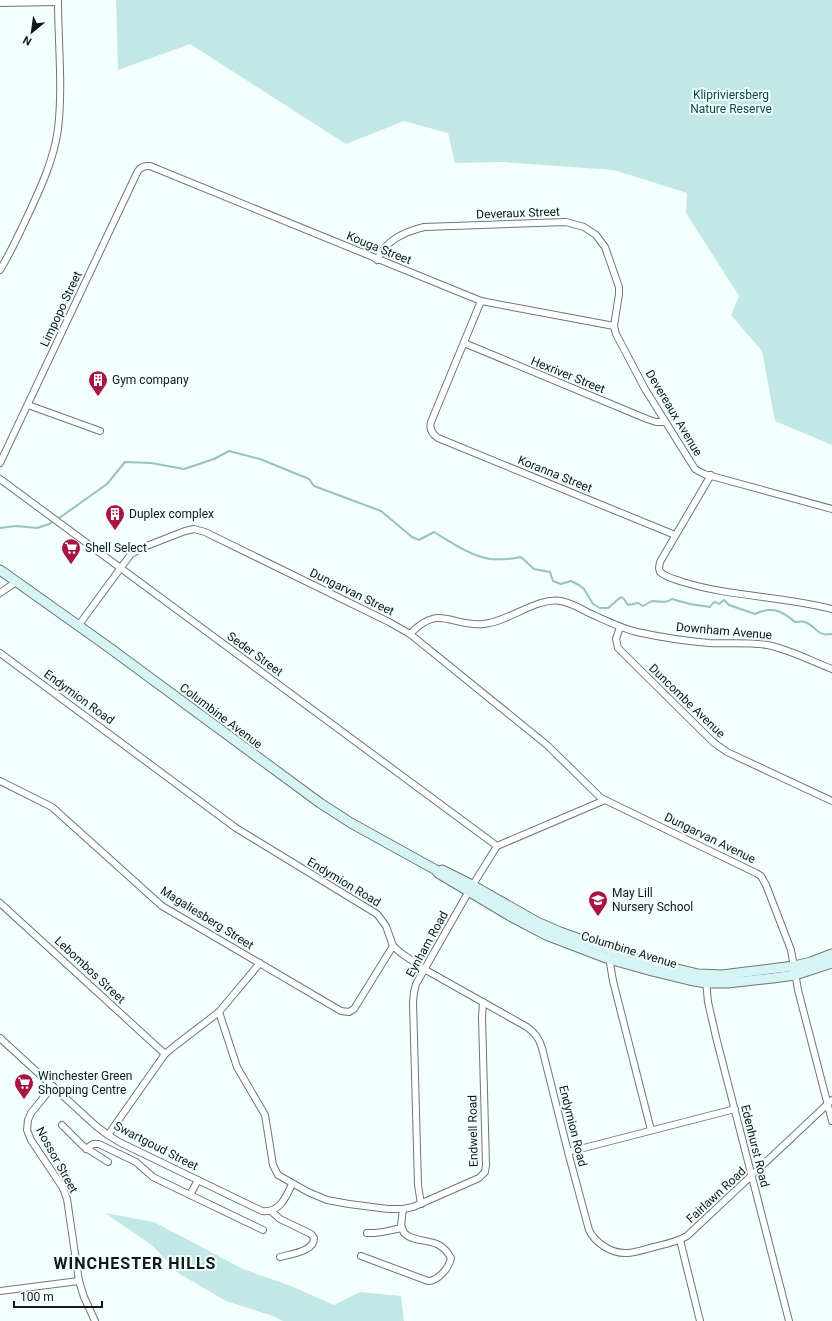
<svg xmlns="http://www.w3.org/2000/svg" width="832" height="1321" font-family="Roboto,sans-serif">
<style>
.green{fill:#c2e7e5}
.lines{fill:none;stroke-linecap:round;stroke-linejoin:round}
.stream{stroke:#96c3c0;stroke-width:2}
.minor-casing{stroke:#6a7877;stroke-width:8}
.secondary-casing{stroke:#6a7877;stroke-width:11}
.minor{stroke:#fff;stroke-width:6}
.secondary{stroke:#d5f4f3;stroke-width:9}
.labels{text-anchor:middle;stroke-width:4;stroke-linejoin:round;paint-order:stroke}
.park-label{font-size:12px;fill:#054b49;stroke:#f2fffe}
.street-label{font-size:12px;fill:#121717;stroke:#f2fffe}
.poi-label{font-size:12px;fill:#121717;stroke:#f2fffe;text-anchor:start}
.district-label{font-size:16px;font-weight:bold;letter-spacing:1px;fill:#121717;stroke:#f2fffe}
</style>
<rect width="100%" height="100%" fill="#f2fffe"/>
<!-- green -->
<g class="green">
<path d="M116,0H832V445L775,421L762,351L731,315L739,296L686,213L687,193L614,170L502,162L455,163L448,133L404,121L346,144L190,44L118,70Z"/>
<path d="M105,1213L154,1222L243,1269L291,1286L334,1305L360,1292L401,1296L404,1321H283L273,1316L226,1301L178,1273L153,1246Z"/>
</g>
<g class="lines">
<!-- stream -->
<path class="stream" d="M0,528L16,526L37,528L49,524L62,516L107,484L125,462L151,463L184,469L214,459L229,451L260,459L309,479L314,486L381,511L412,537L419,540L434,532C451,542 470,556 490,559C501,560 511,559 521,557L534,569L550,572L553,581L561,584L571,581L579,585L584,589L593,604L600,608H608L621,597L624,599L628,605L638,603L643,606L652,601C660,601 665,604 672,599L690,604L710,607L713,603L716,602L719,604L724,600L729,605L755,614C772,606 781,610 795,622C798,622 802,621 805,622C817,626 816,637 832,634"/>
<defs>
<g id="minor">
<path d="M0,3L58,2"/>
<path d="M377,260C386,240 404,232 424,227L566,222L584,227L596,235L605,247L619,287V294L614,326L616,334L645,389L695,469L704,474L832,509"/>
<path d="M0,270C11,252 19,234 28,215C41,187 54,159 58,129C63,86 58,43 58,0"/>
<path d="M481,301L431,422C429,429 432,434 438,438L675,535"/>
<path d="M464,343L647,419L656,422H665"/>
<path d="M28,405L100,431"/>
<path d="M0,463L135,177C138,170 141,165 150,166L481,301L614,326"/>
<path d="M711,475L660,562L659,568L660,572C667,578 675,579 683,582C731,597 783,596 832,609"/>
<path d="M0,479L497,846"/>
<path d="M0,593L16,582"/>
<path d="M78,626L131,554L144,547L185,531L194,529L205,532L389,622L410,634L547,745L601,798L756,873L761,876L766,885L791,950L798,990L832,1121"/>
<path d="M620,627L616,639L618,648L713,742L727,752L832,801"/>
<path d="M410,634C440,603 450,627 483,624C509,622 536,597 561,601C571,603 580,608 589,613C605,620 620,628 637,632C660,637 685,641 709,643C728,644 748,642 767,645C789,649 811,661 832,669"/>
<path d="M0,653L236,828L377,914L386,926L393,946L401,953L424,969L527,1027C535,1033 539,1038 542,1048L568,1152L589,1230C595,1243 612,1254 627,1253C636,1253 645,1249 654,1247C666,1244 677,1242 687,1236L832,1100"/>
<path d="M0,781L52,807L162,906L341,1011L349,1012L354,1009L393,946"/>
<path d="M0,903L165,1054"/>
<path d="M609,957L613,981L651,1130"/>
<path d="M706,981L708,1002L716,1037L789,1321"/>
<path d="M219,1012L237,1067L265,1115L273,1165L278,1175L308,1192L327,1200L349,1204L388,1209H403L413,1207L479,1178L485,1172L486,1165L482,1017L483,1002"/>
<path d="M0,1038L96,1126L108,1135L119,1142L262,1211C280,1213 286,1197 292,1184"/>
<path d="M53,1086L31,1113L28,1120L27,1130L31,1140L63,1188L67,1199L79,1281L84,1297L95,1321"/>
<path d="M62,1125L83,1146L108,1162"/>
<path d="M108,1135L165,1054L176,1045L219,1012L260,963"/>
<path d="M86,1149L93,1144H99L136,1162L153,1177L159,1180L263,1230"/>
<path d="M568,1152L735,1109"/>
<path d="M190,1195L198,1180"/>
<path d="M421,1204L418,1185L413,1002L414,992L416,984L469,891L497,846L605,800"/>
<path d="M271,1211L280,1219L311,1234L314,1238C315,1251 291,1254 280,1257"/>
<path d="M367,1233C381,1234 389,1230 402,1228"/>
<path d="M680,1240L700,1321"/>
<path d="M361,1256L428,1281C438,1281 449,1268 451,1258C438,1234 418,1246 404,1233L401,1225L403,1209"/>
<path d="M0,1291L79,1281"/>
</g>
<g id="secondary">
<path d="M0,570L107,646L320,803L351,823L436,870L438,873L510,916L546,935L609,959L652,971L689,980L706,983H727L773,978L795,975L832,963"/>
<path d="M442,870L472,885L537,922L560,932L633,958L698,974L722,975L794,966L811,962L832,954"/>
</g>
</defs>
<!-- minor casing -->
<use href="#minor" class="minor-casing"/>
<!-- secondary casing -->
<use href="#secondary" class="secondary-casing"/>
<!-- minor -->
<use href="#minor" class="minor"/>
<!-- secondary -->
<use href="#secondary" class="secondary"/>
</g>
<!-- icons -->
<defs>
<symbol id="building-pin" viewBox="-11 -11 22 30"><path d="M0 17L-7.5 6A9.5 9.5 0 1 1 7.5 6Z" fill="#aa1441" stroke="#f2fffe"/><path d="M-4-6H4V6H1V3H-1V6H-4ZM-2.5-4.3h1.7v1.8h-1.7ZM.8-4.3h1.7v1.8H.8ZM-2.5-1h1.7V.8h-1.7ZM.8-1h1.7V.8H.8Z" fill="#fff"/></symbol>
<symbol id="supermarket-pin" viewBox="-11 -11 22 30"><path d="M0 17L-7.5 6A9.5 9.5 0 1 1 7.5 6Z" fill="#aa1441" stroke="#f2fffe"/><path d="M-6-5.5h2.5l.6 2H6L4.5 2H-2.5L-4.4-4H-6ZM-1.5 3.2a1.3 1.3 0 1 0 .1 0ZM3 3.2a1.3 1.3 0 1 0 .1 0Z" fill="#fff"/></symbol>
<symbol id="school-pin" viewBox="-11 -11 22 30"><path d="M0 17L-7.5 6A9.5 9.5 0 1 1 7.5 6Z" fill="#aa1441" stroke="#f2fffe"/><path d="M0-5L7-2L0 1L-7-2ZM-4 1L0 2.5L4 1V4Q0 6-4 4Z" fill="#fff"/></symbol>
</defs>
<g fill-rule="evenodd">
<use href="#building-pin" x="87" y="369" width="22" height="30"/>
<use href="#building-pin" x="104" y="503" width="22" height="30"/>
<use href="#supermarket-pin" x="60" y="537" width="22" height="30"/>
<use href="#school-pin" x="587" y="889" width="22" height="30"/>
<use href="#supermarket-pin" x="13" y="1072" width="22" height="30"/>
</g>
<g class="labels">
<!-- park labels -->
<g class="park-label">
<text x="731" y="99">Klipriviersberg<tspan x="731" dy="14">Nature Reserve</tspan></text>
</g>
<!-- street labels -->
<g class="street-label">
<text transform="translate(518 213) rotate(-2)" y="4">Deveraux Street</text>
<text transform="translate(379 248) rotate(22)" y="4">Kouga Street</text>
<text transform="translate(61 309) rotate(-65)" y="4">Limpopo Street</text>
<text transform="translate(568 375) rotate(22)" y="4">Hexriver Street</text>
<text transform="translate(674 413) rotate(59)" y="4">Devereaux Avenue</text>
<text transform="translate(555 474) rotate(22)" y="4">Koranna Street</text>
<text transform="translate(352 592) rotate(26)" y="4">Dungarvan Street</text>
<text transform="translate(724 631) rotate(5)" y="4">Downham Avenue</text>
<text transform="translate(255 654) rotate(36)" y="4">Seder Street</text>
<text transform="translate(79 697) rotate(36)" y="4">Endymion Road</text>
<text transform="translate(687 701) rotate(44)" y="4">Duncombe Avenue</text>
<text transform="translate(221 716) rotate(37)" y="4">Columbine Avenue</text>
<text transform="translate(710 838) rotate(26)" y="4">Dungarvan Avenue</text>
<text transform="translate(344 882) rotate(31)" y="4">Endymion Road</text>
<text transform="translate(207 918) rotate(32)" y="4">Magaliesberg Street</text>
<text transform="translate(427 944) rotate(-61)" y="4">Eynham Road</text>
<text transform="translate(629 950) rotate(17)" y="4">Columbine Avenue</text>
<text transform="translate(90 970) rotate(43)" y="4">Lebombos Street</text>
<text transform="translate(573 1126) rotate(76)" y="4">Endymion Road</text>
<text transform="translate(473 1131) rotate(-91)" y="4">Endwell Road</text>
<text transform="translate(156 1146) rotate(27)" y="4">Swartgoud Street</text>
<text transform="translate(755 1146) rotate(76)" y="4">Edenhurst Road</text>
<text transform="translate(57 1160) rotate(61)" y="4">Nossor Street</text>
<text transform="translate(716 1195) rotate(-43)" y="4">Fairlawn Road</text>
</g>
<!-- poi labels -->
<g class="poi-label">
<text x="112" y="384">Gym company</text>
<text x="129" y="518">Duplex complex</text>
<text x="85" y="552">Shell Select</text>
<text x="612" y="897">May Lill<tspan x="612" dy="14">Nursery School</tspan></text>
<text x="38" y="1080">Winchester Green<tspan x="38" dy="14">Shopping Centre</tspan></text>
</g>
<!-- district labels -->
<g class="district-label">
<text x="135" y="1269">WINCHESTER HILLS</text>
</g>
</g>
<!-- north arrow -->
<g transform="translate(32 32) rotate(209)" stroke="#f2fffe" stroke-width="3" paint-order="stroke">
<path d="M0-3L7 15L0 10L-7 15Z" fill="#121717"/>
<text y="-6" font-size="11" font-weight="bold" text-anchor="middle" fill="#121717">N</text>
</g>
<!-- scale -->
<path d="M14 1301v6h88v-6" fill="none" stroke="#121717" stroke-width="2"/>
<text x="20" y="1301" font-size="12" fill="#121717" stroke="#f2fffe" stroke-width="3" paint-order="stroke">100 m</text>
</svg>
